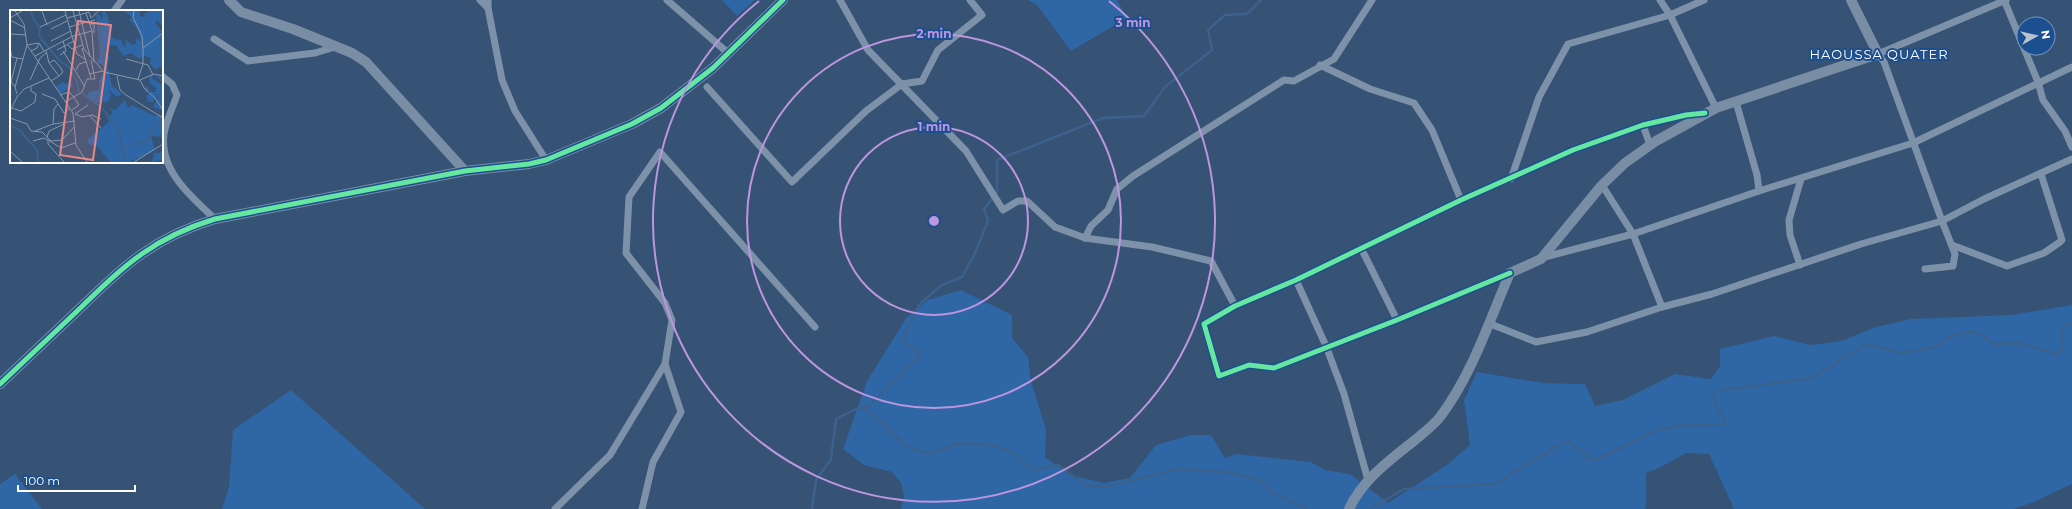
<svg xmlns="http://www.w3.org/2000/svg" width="2072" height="509" font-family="Montserrat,sans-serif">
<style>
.green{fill:#2f66a5}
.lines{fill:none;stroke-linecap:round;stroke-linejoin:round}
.stream{stroke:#3b618d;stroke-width:2.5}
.street{stroke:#7d92a8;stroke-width:7}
.secondary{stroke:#798da4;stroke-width:10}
.cycleway-casing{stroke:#1b4f8f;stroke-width:8}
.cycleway{stroke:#66e7a1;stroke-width:5}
.ring{fill:none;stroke:#bd96df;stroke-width:2}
.labels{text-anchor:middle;stroke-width:4;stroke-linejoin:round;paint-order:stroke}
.quarter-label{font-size:13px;letter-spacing:1px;fill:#fff;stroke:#1b4f8f}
.inset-river{fill:none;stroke:#3b618d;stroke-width:2}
.inset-road{fill:none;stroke:#8697ac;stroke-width:1}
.view{fill:#e88989;fill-opacity:0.15;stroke:#e88989;stroke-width:2}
.inset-edge{fill:none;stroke:#fff;stroke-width:2}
.centre{fill:#bd96df;stroke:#1b4f8f;stroke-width:2}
.ring-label{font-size:12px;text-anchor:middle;font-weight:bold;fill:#bd96df;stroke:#1b4f8f;stroke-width:4;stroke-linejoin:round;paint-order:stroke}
</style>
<rect width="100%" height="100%" fill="#365274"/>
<!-- green -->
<g class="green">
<path d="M722,0H755L737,16Z"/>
<path d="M1028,0H1117L1127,18L1071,51L1037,5Z"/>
<path d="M961,290L1012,315V338L1028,357L1031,382L1046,429L1045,457L1069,475L1104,483L1130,478L1156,445L1191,435H1211L1225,458L1236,454L1311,462L1325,470L1350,474L1388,503L1447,465L1470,445L1464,400L1477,372L1543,383L1585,384L1595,406L1623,400L1675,374L1711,379L1720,366V349L1774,336L1811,345L1841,341L1876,327L1911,319L2010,315L2072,305V484L2036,501L2014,509H1734L1709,454L1686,453L1659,468L1646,473C1645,483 1648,502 1645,509H901L904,496L901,483L892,472L864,465L843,449L867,381L907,317L928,300Z"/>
<path d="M291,390L425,509H222L229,486L233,430Z"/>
<path d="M15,474L42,509H0V484Z"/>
</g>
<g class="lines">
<!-- stream -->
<g class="stream">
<path d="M859,408L868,410L906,446L929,454L959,443L997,446L1015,453L1032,470L1058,465L1085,485L1107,487L1178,469L1226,472L1258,479L1275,494L1307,509"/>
<path d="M812,509L816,480L831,459L836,419L858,408L869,406L920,355L903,339L919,305L940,286L962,277L975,253L988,221L984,209L997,192V160L1103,118L1144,116L1165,87L1212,50L1208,30L1225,15L1247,14L1261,0"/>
<path d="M1370,509L1404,489L1495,484L1562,443L1570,442L1593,461L1659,429L1677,426L1725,424L1714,398L1716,391L1812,378L1867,344L1900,353L1933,348L1951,336L1973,331L1996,344L2019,343L2056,354L2063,347L2061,328L2072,322"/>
</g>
<!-- street -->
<g class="street">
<path d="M480,0L488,8"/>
<path d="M488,0V8L502,80L515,111L546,160"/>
<path d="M667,0L728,53"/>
<path d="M840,0L868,50L966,151L1003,210L1018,201H1027L1055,227L1085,238L1152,247L1211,261L1235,306"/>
<path d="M1660,0L1670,15L1716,108"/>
<path d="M2004,0L2038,82L2043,100L2065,131L2072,147"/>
<path d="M2006,0L1878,54L1884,62L1942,221L1984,199L2072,159"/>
<path d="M114,11L122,0"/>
<path d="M214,39L248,61L315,53L335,47"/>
<path d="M1320,65L1370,89L1414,103L1432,130L1461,200"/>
<path d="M162,76L172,84L177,95C173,107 166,121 164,134C159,170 191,197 215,219"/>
<path d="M707,87L792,182L866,111L902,84L922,81L938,50L982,15L970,0"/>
<path d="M1736,102L1757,175L1759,191"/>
<path d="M1643,125L1650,145"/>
<path d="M1511,179L1539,97L1568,44L1670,15L1704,0"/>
<path d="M1602,185L1633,234L1662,307"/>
<path d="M1085,238L1091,226L1108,210L1117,189L1133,176L1284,80L1294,81L1334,59L1372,0"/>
<path d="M1952,245L2007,266L2044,253L2060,242L2062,240L2041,174"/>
<path d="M1361,248L1397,320"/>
<path d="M1541,258L1633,234L1759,191L1913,143L2072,67"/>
<path d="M1800,265L1790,235L1789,220L1801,179"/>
<path d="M1510,273L1397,320L1274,368L1249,365L1219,376L1204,324L1235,306L1296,280L1461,200L1573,150L1643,125L1686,115L1703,113"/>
<path d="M1296,280L1326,346L1344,394L1368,480"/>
<path d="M1488,323L1536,342L1587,332L1662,307L1712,294L1861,244L1942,221L1955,254L1953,266L1925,269"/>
<path d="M555,509L610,455L665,364"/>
<path d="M642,509L653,462L681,412L665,364L672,320L665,303L626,253L629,197L660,152L815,327"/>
</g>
<!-- secondary -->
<g class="secondary">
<path d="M229,0L241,12L293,29L352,53L366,62L465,171"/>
<path d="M0,384C24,361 49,338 73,315C121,269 149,239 215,219L465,171L529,164L546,160L632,124L661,108L713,68L783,0"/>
<path d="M1349,509C1363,479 1390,460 1415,440C1423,433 1433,426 1440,417C1472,375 1489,321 1510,273L1541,259L1602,185L1625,163L1656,141L1716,108L1878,54L1851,0"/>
</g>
<defs>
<g id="cycleway">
<path d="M1510,273L1397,320L1274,368L1249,365L1219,376L1204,324L1235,306L1296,280L1461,200L1573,150L1643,125L1686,115L1705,113"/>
<path d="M0,384C24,361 49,338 73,315C121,269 149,239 215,219L465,171L529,164L546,160L632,124L661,108L713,68L783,0"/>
</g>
</defs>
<!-- cycleway casing -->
<use href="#cycleway" class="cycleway-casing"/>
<!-- cycleway -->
<use href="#cycleway" class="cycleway"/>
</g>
<!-- distance rings -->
<g class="ring">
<circle cx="934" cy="221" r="94"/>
<circle cx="934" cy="221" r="187"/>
<path d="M1109 1A281 281 0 1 1 759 1"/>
</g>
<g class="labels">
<!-- quarter labels -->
<g class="quarter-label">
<text x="1879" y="59">HAOUSSA QUATER</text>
</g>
</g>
<!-- overview -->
<g transform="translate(10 10)">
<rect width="153" height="153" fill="#365274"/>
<path d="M92,1H95L98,7L101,25L104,29L111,30L115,38L116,29L122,35L126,34V28L131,31L128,20L119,9L123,8L114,1H130V6L135,7L134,3H139L136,1H153V17L148,11L145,13L153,22V57L146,58L148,62L140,54L141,48L135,46L129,49L121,43L113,46L107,36L101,35L95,38L99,47L98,58L102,76L109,81L112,85L107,87L99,80L101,85L99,89L96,93L89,91L86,95L77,85L79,82L90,80L89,71L95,60L92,54L87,53L90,45L86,6L89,4L93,10ZM144,65L148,66L153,69V73L146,66H142L143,69L153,75V101L143,97L150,83L143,92L134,91L139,90L136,86L141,82L139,80L135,83V75L142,82H146V78L139,72L140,66ZM53,72L55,74L61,72L63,76L50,84L46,77ZM115,90L118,98L122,95L145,106L153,104V127L141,126L145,140L120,152H100L88,137L79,134L77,130L99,112L97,108L103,103L100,99L105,100ZM151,140L153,150L142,152L144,143H150Z" fill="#2f66a5"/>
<path class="inset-river" d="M21,1L23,8L30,18L29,26L49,50L59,57L67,72L69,82M72,83L93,99L105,116L111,128V139L116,145L111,152M84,93L96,63L89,27L91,15L84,1M0,115L10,121L27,140L28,152M123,134L135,132L149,112L153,114M111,139L118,134H122"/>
<path class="inset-road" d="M5,1L14,14L17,35L5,77L7,84M32,1L37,15M55,1L67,44L75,49M63,1L74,39L94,62L130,70L144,64L153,66M69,1L80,47M124,1L123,7L132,26L133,38V54L128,69M76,3L79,2L81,8L89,1M0,8L12,1M0,10L15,18M79,14H84V23M30,17L56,5M59,17L85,10M41,19L57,11M82,21L84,52M1,24L16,25M41,31L61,21M28,33L17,35L63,103L66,135L77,152M58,35L62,39L72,35M0,38L2,47L13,49M72,38L81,68M133,38L153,23M36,40L39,53L49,66L41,71M47,40L64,31M21,41L27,38L29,33L34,41M53,41L75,77M50,45L56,41L53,31M25,46L63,26L82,21L76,3L57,8M116,49L138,55L143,65M39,53L44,50L50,57L53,62L49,66M66,60L69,54L76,52M79,64L93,61M107,66L110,80L116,85L153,108M20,70L30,48L36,43M130,70L134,78L145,88L153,100M5,77L1,72L7,48M32,84L45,89M9,85L14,79L39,68M50,85L59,82L63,86L69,95L62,100M45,89L54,103L60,98M55,92L72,82L77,69H85L81,50M78,95L65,104L72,107L82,105L91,109M2,98L11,101L25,92L26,84L21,81V77M0,101L8,85M80,106L91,118M0,108L17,114L21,121L32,122L41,131L52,130L65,116M43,114L44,99L48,94M25,121L43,114L65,111M37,127L39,121L54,114M23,131L34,128L38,130M0,141L12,152M54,152L38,134V130L51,138L65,133M124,152L153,134"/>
<path class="view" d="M68,11L101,15L83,150L50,145Z"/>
<rect width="153" height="153" class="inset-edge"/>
</g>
<circle cx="934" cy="221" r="6" class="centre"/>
<g class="ring-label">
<text x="1133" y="27">3 min</text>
<text x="934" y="38">2 min</text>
<text x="934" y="131">1 min</text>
</g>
<!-- north arrow -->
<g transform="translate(2036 36) rotate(82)"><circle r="19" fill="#1b4f8f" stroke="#7695bc"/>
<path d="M0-3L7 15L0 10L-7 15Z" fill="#b9c2ce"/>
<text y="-6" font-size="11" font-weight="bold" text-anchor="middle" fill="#ffffff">N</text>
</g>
<!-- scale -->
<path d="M18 485v6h117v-6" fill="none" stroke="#ffffff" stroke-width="2"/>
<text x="24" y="485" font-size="12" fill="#ffffff" stroke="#1b4f8f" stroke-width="3" paint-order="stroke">100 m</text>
</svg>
